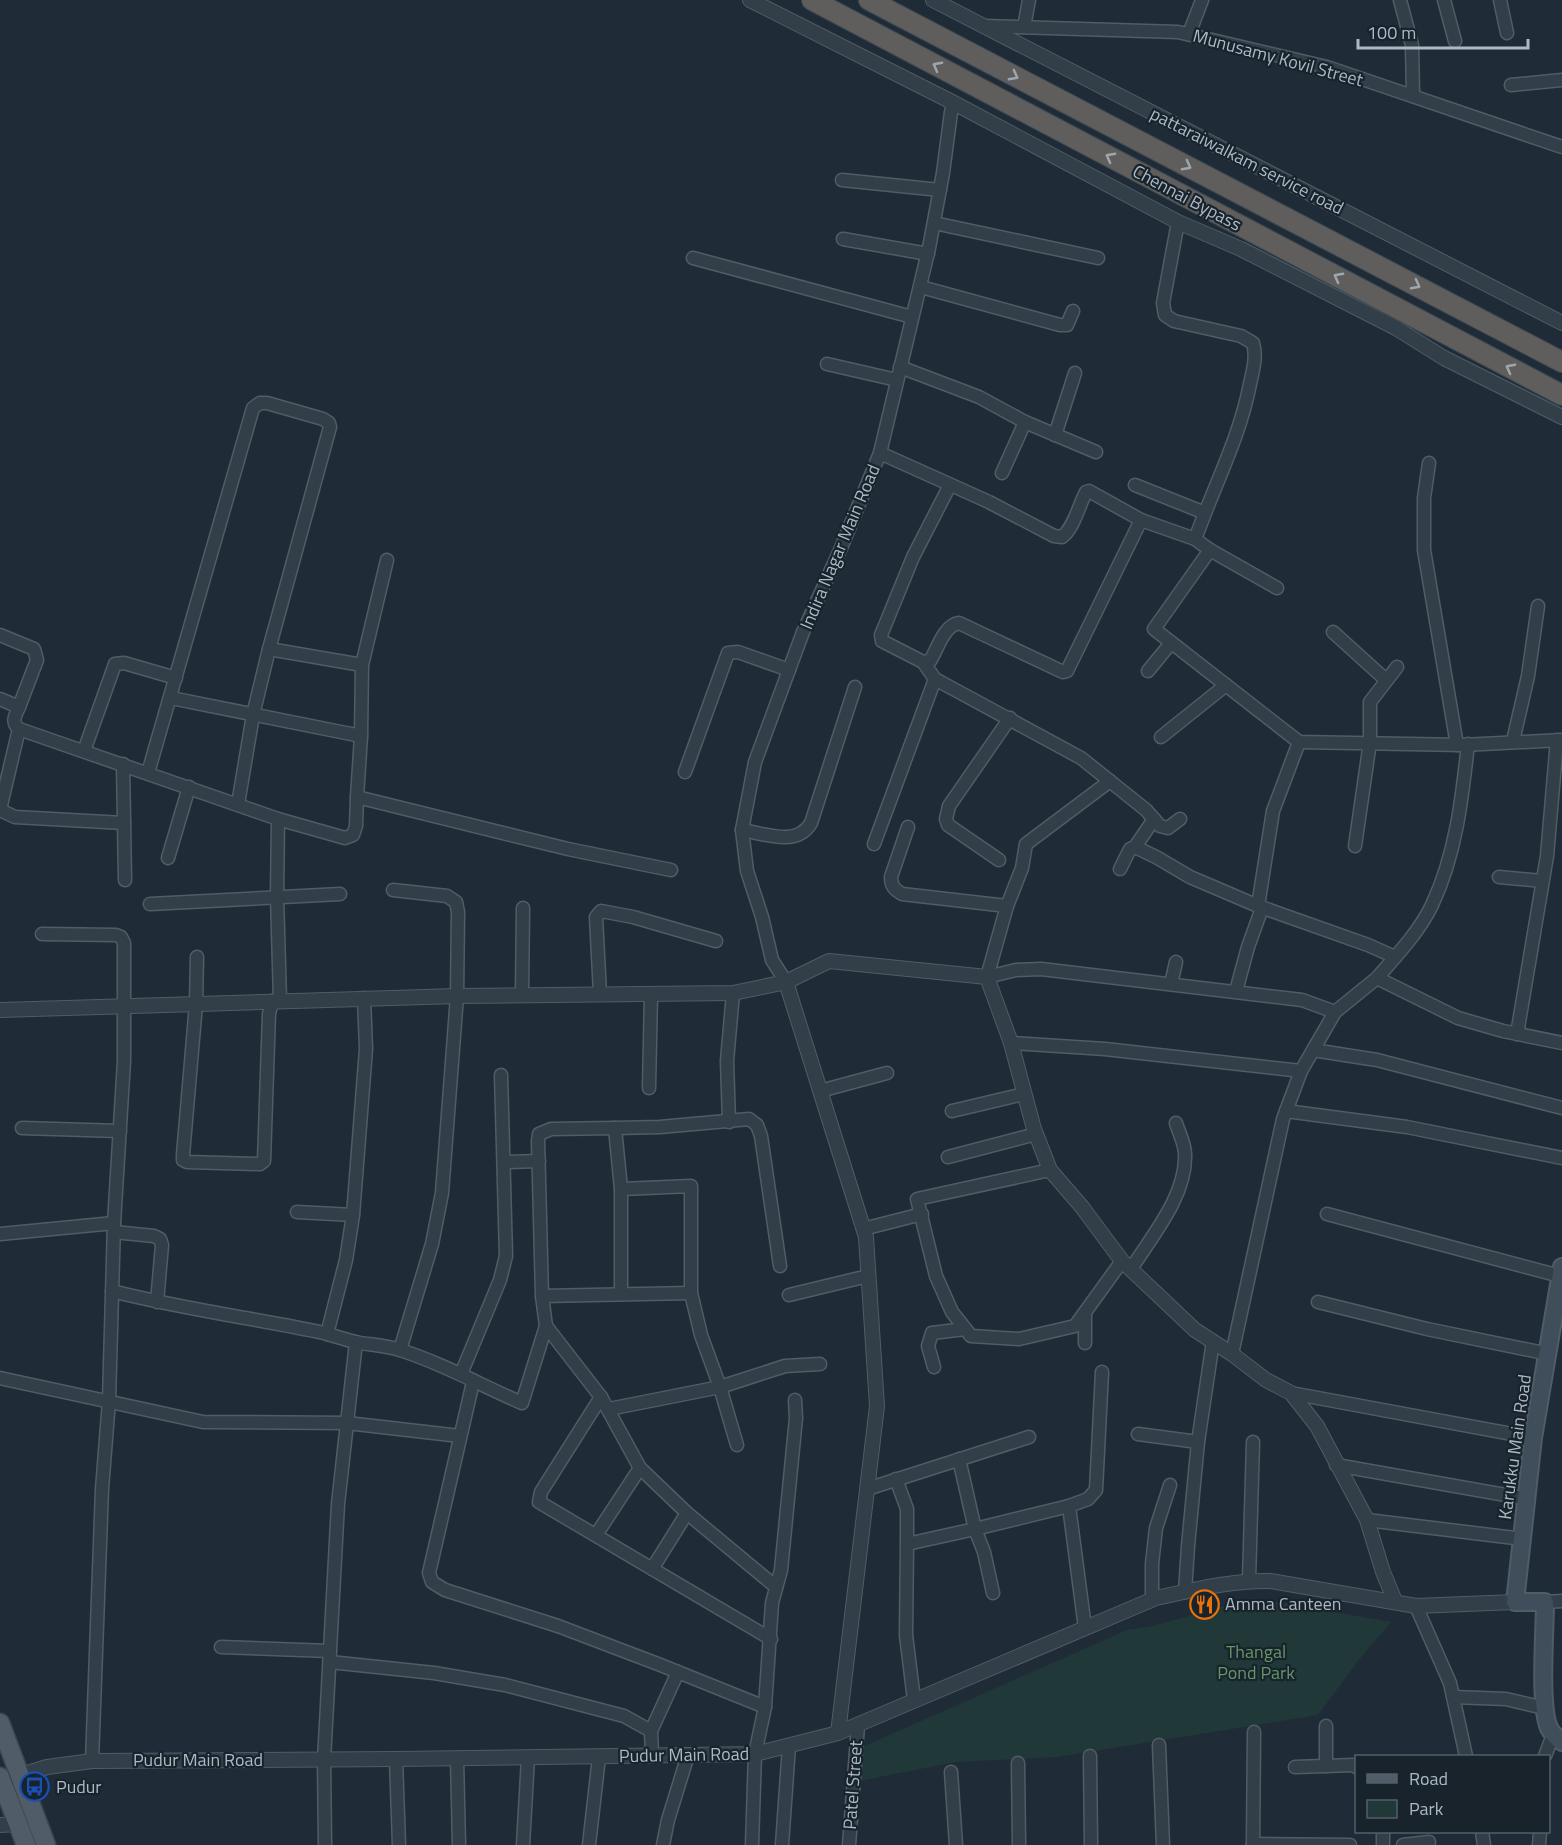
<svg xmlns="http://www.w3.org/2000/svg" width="1562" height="1845" font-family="'Titillium Web',sans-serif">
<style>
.green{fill:#213838}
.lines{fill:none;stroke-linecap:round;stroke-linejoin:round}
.minor-casing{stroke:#505c66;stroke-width:15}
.tertiary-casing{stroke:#505c66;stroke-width:16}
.secondary-casing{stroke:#505c66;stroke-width:20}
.primary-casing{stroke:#3c4751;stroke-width:21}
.trunk-casing{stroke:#3d4952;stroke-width:22}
.minor{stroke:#323e48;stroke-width:12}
.tertiary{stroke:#323e48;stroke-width:14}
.secondary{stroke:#404e5b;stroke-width:16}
.primary{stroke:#505d68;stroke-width:18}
.trunk{stroke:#5f5e5c;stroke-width:20}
.oneway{stroke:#9da7b0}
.labels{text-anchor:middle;stroke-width:4.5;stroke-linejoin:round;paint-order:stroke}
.street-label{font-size:18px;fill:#acb9c5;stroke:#18232c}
.poi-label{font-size:18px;fill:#acb9c5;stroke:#18232c;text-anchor:start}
.park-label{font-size:18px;fill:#639669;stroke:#18232c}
</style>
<rect width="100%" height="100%" fill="#1f2c37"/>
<!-- green -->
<path class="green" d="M1254,1598L1391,1622L1358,1661L1318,1715L1057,1757L956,1762L859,1781L860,1748L1127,1630L1153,1626Z"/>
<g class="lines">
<defs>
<g id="minor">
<path d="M1400,0L1412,45L1413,96"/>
<path d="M1444,0L1455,41"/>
<path d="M1500,0L1507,33"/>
<path d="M984,26L1178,32L1327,67L1562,147"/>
<path d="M1024,27L1029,0"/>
<path d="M1189,34L1202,0"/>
<path d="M1511,85L1562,80"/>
<path d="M842,180L940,190"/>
<path d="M934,223L1098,258"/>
<path d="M843,239L928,254"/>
<path d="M693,258L912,317"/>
<path d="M921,287L1060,325H1067L1073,311"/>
<path d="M827,364L897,380"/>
<path d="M900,367L979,397L1025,422L1096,452"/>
<path d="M1055,435L1075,373"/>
<path d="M880,453L989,502L1054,536L1062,537C1074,528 1079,505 1086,492L1089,491L1141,520L1195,539"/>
<path d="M1429,463L1424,498V550L1457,745"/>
<path d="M1002,473L1025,422"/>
<path d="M950,485L913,557L881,635L882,641L923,662L935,679L1081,758L1146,810L1160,826L1168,828L1180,819"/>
<path d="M1135,485L1205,513C1222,470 1241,430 1250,384C1253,370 1257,357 1253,343L1241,336L1174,321L1165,315L1163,303L1178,222"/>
<path d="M1205,513L1195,539L1210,550L1277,588"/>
<path d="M1210,550L1154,629L1299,742L1463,745L1562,740"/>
<path d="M1333,632L1386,680"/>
<path d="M0,635L34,649L37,660L19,707"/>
<path d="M269,649L362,665"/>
<path d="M923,662L930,661C937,650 944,625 959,623L1063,672L1067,671L1141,520"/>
<path d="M1148,671L1171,643"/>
<path d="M171,698L361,736"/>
<path d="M0,699L19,707C15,716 11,722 19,729L278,819"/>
<path d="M19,729L1,805L2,811L15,817L124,823"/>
<path d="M1161,737L1226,685"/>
<path d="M1513,741L1528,676L1538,606"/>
<path d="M1299,742L1273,811L1258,906L1368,945L1395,957"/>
<path d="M84,751L115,664L124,663L176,678"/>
<path d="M123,764L125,880"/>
<path d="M685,772L728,653L738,652L789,670"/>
<path d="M148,773L253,408L260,403H267L323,419L329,423L330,427L269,649L253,715L238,804"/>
<path d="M1110,781L1026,844L1022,868L1007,906L987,977L1016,970L1041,969L1302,1000L1335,1012"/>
<path d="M357,797L361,736L362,665L387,560"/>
<path d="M908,827L891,877C891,886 894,889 902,894L1007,906"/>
<path d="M742,830C766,834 797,847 811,823L855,687"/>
<path d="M874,844L935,679"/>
<path d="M1355,846L1370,742V702L1397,667"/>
<path d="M1135,847L1156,857L1190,877L1258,906"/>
<path d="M168,858L189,787"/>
<path d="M999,860L948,825L946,819L949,806L1010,718"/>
<path d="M1120,869L1130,849L1135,847L1154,819"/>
<path d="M1499,877L1542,881"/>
<path d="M393,890L447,896L456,902L458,912L457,996L442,1193L432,1244L400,1350"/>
<path d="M150,904L340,894"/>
<path d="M42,934L116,935L121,937L124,943V1061L114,1223L109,1401L102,1489L92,1761"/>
<path d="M197,957L196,1004L183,1155V1160L187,1162L260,1164L264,1161L269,1014L272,1001"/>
<path d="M1377,978C1397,955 1419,932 1432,905C1456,854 1462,799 1468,744"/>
<path d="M786,982L772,960L762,917L747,871L742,830L755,762L803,632L841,548L880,453L929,248L943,173L951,112L954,103"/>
<path d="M1171,984L1176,962"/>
<path d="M1236,991L1248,947L1262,908"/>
<path d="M600,994L596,917L601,911L633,917L716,941"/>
<path d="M522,995L523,908"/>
<path d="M280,1001L277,896L278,819L345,838L353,835L356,826L357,797L568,849L671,870"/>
<path d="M1517,1034L1547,856L1557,740"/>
<path d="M1011,1043L1105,1049L1301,1071"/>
<path d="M1313,1050L1377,1060L1562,1108"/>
<path d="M649,1088L651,994"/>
<path d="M820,1091L887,1073"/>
<path d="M952,1111L1024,1094"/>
<path d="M1286,1111L1407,1127L1562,1158"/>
<path d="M729,1122L727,1061L733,993"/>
<path d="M22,1128L120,1131"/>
<path d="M615,1128L660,1127L749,1119L757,1125L761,1136L780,1266"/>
<path d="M948,1157L1036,1134"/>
<path d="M504,1162L539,1161"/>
<path d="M1050,1170L917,1199L936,1276L952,1312L971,1336L1019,1339L1075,1326L1122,1261"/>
<path d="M621,1189L691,1186V1293L701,1335L720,1387L737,1445"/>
<path d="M297,1212L353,1215"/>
<path d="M1327,1214L1560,1276"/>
<path d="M863,1229L922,1214"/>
<path d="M114,1232L154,1236L160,1239L162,1245L157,1302"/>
<path d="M0,1234L114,1223"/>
<path d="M1131,1269C1152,1236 1187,1195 1185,1154C1185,1144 1179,1133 1176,1123"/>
<path d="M112,1291C182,1309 253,1318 324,1333C334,1336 344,1339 355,1342C370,1345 385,1345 400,1350C442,1363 482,1386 522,1403L546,1326L601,1397L640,1468L687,1513L776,1587"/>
<path d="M789,1295L868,1276"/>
<path d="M542,1296L538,1141L539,1134L551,1129L615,1128L621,1189V1294"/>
<path d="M1318,1302L1427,1329L1549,1354"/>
<path d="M546,1326L542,1296L691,1293"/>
<path d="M327,1334L346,1260L353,1215L366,1049L364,998"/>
<path d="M1085,1343V1314"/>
<path d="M1232,1354L1283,1119L1301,1071L1335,1012L1377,978L1458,1018L1503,1031L1562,1043"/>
<path d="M934,1367L928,1346L932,1333L965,1329"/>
<path d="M461,1374L500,1280L506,1256L501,1075"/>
<path d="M0,1378L203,1422L347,1423L460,1436"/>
<path d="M473,1382L429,1573L432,1582L445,1590L558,1626L658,1664L765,1707"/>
<path d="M1291,1393L1533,1438"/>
<path d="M601,1397L541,1492L539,1502L771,1639"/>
<path d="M609,1409L720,1387L785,1366L820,1364"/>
<path d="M1138,1434L1198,1442L1188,1546L1185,1592"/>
<path d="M1198,1442L1213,1341"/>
<path d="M1336,1465L1528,1499"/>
<path d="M896,1479L907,1509V1544"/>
<path d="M867,1489L1029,1437"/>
<path d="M1367,1520L1523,1539"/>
<path d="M596,1535L640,1468"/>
<path d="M652,1569L687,1513"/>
<path d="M1249,1580L1253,1442"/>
<path d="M993,1593L984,1552L975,1529L1069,1506"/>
<path d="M1152,1600V1564L1156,1528L1170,1485"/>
<path d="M1545,1602L1562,1601"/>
<path d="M1416,1606L1450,1683L1466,1756"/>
<path d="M1085,1628L1069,1506L1088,1499L1096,1490L1102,1372"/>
<path d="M221,1647L330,1651"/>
<path d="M330,1662L434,1673L505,1685L624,1716L651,1731L652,1756"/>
<path d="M1453,1697L1506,1699L1544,1708"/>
<path d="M914,1700L906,1635L907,1544L975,1529L959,1459"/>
<path d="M651,1731L678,1672"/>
<path d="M1159,1745L1163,1845"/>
<path d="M1090,1756L1091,1845"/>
<path d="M1545,1756L1553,1735"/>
<path d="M457,1758L459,1845"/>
<path d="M396,1759L399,1845"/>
<path d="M1018,1763L1019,1845"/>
<path d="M1326,1766V1726"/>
<path d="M1295,1767L1354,1765L1356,1767"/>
<path d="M951,1772L956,1845"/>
<path d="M1482,1832L1484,1845"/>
<path d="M1253,1844L1350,1845"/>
<path d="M325,1845L324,1760L338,1504L356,1342"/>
<path d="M523,1845L528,1758"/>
<path d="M589,1845L599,1757"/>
<path d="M663,1845L668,1820L688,1755"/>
<path d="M752,1845L755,1754L765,1707L772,1603L781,1570L796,1418L795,1400"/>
<path d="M782,1845L789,1746"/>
<path d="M849,1845L858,1725"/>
<path d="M1253,1845L1254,1732"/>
<path d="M1383,1845V1832"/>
<path d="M1403,1845L1429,1842"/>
<path d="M1539,1845L1540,1832"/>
</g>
<g id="tertiary">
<path d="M750,0L954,103L1178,222L1241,249L1396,328L1444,358L1562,417"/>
<path d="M933,0L1562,323"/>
<path d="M786,982L829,961L987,977L1011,1043L1034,1129L1050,1170L1082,1207L1122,1261L1195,1330L1232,1354L1266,1380L1291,1393L1317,1426L1367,1520L1383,1572L1395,1601"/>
<path d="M0,1010L457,996L733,993L786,982L866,1237L877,1406L838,1733"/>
<path d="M12,1778L47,1767L92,1761L396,1759L755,1754L838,1733L1156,1598C1194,1590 1232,1580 1270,1581L1416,1606L1515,1602"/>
<path d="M0,1825L18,1824"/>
</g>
<path id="secondary" d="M1562,1267L1533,1438L1515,1602H1545C1545,1630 1539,1706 1549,1728C1552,1734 1557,1738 1562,1742"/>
<g id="primary">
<path d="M0,1723L46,1845"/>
<path d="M0,1777L26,1845"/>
</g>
<g id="trunk">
<path d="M812,0L1562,395"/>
<path d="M869,0L1562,362"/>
</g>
</defs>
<!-- minor casing -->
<use href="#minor" class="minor-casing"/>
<!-- tertiary casing -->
<use href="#tertiary" class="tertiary-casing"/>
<!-- secondary casing -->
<use href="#secondary" class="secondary-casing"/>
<!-- primary casing -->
<use href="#primary" class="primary-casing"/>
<!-- trunk casing -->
<use href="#trunk" class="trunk-casing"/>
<!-- minor -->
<use href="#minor" class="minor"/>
<!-- tertiary -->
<use href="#tertiary" class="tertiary"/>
<!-- secondary -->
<use href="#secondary" class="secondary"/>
<!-- primary -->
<use href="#primary" class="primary"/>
<!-- trunk -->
<use href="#trunk" class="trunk"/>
</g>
<!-- one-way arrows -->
<defs><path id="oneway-chevron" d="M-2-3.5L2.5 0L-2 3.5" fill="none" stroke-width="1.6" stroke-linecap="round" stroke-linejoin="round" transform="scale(1.5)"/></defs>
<g class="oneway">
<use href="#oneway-chevron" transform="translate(937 66) rotate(-152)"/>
<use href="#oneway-chevron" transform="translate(1014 76) rotate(28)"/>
<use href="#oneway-chevron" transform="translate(1110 157) rotate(-152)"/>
<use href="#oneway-chevron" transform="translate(1187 166) rotate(28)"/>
<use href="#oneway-chevron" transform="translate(1338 277) rotate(-152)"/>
<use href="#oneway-chevron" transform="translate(1416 285) rotate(28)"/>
<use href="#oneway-chevron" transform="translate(1510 368) rotate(-152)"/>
</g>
<!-- icons -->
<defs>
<symbol id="restaurant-ring" viewBox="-11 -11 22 22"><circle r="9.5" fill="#18232c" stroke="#e8710a" stroke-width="1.5"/><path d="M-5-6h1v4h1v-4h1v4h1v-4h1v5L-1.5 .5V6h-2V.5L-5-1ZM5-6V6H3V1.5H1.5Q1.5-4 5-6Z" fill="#e8710a"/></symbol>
<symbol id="bus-ring" viewBox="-11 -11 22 22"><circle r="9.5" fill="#18232c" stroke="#1a4fb4" stroke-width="1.5"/><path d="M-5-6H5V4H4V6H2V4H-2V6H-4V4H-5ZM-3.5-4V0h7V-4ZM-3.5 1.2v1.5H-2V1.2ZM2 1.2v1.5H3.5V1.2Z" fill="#1a4fb4"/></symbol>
</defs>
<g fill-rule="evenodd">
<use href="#restaurant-ring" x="1188" y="1588" width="33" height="33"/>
<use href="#bus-ring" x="18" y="1770" width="33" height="33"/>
</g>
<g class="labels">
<!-- street labels -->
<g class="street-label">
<text transform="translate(1278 58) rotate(15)" y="6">Munusamy Kovil Street</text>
<text transform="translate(1247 161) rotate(27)" y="6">pattaraiwalkam service road</text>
<text transform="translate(1187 198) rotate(28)" y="6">Chennai Bypass</text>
<text transform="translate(840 547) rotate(-67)" y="6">Indira Nagar Main Road</text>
<text transform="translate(1515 1447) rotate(-82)" y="6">Karukku Main Road</text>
<text transform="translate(684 1755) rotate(-1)" y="6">Pudur Main Road</text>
<text x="198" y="1766">Pudur Main Road</text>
<text transform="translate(853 1785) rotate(-86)" y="6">Patel Street</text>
</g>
<!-- poi labels -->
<g class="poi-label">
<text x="1225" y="1610">Amma Canteen</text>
<text x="56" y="1793">Pudur</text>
</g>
<!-- park labels -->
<g class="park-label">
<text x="1256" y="1658">Thangal<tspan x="1256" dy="21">Pond Park</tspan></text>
</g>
</g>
<!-- legend -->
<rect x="1355" y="1755" width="195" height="78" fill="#18232c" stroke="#535f69" stroke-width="1.5"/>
<rect x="1367" y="1774" width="30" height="9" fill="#505d68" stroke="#535f69" stroke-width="1.5"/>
<text x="1409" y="1785" font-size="18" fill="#acb9c5">Road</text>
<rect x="1367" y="1800" width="30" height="18" fill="#213838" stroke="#535f69" stroke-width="1.5"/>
<text x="1409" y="1815" font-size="18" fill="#acb9c5">Park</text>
<!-- scale -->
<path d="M1358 39v9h170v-9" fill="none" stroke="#acb9c5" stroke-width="3"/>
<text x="1367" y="39" font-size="18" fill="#acb9c5" stroke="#18232c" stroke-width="4.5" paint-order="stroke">100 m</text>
</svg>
